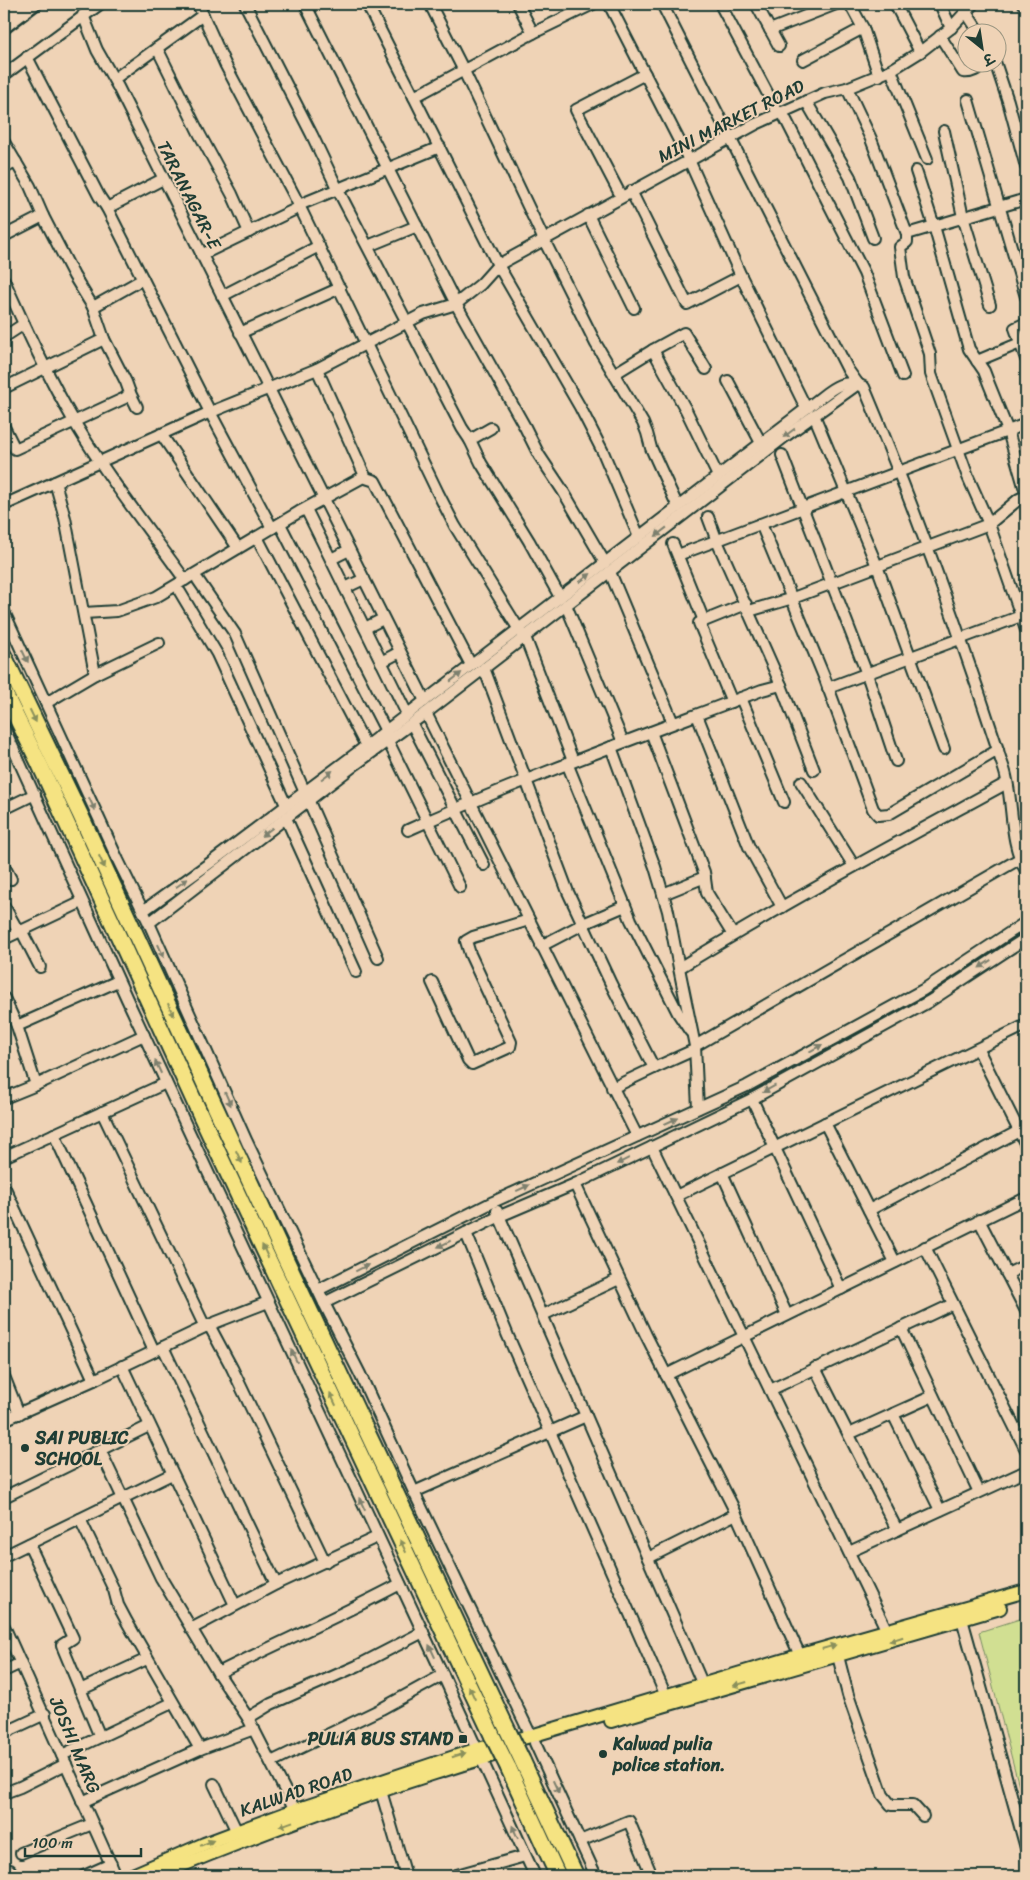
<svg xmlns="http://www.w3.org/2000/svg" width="1030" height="1880" font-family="Sriracha,'Playpen Sans Deva',sans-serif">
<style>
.green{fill:#d1df92;stroke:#788e63}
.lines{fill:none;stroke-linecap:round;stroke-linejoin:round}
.minor-casing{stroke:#1f3d34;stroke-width:14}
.major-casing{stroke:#1f3d34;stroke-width:16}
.highway-casing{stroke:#1f3d34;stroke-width:19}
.minor{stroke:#efd3b6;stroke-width:10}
.major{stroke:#f5e382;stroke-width:12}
.highway{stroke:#f5e382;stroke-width:15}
.rail{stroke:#1f3d34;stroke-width:2.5}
.highway-bridge-casing{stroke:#1f3d34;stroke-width:19;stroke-linecap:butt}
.highway-bridge{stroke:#f5e382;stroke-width:15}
.oneway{fill:#7d806e}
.oneway2{fill:#8a905b}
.poi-dot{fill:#1f3d34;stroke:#efd3b6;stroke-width:2}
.labels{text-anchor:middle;stroke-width:4;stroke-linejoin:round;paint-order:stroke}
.street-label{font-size:18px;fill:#1f3d34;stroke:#efd3b6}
.poi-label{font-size:18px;font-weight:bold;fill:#1f3d34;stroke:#efd3b6;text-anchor:start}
</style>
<rect width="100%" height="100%" fill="#efd3b6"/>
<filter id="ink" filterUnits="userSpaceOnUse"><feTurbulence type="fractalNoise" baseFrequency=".02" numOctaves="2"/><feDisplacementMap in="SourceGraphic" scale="10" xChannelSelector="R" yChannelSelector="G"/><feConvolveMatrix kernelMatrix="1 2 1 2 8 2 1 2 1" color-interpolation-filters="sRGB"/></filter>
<g filter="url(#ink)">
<!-- green -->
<path class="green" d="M1026,1617V1813L979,1632Z"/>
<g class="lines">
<defs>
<g id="minor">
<path d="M198,4L225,64L294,195L438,493L455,526L518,628L525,637L573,761"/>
<path d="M245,4L312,135L338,190L462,428L470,440L491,428"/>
<path d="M305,4L456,304L525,427L539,455L563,491L605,563"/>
<path d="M367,4L414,97L533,33L518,4"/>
<path d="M430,4L463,69L544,240L596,344L643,423L647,433L651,448L678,507"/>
<path d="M609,4L689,160L741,276L806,408"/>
<path d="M662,4L848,370L858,384"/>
<path d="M720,4L778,113"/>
<path d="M756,4L779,46"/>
<path d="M850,4L863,28L879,76"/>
<path d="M895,4L920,52"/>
<path d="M940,4L951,28"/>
<path d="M1023,4L1026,7"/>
<path d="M966,12L979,32"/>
<path d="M83,15L97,50L118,87L425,701"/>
<path d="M770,30L836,4"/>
<path d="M533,33L593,4"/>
<path d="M940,36L963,72C972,74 980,67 987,62"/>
<path d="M157,48L199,133L232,194L249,232"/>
<path d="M27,57L99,196L107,208L210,412L272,528"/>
<path d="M803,60L863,28"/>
<path d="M995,62L1008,101L1026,167"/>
<path d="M891,70L927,159"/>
<path d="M4,75L100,4"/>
<path d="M114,79L203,15"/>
<path d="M847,88L871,139L907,234V242L900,247L904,277L930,354L931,374L968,477L989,524L1026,630"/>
<path d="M414,97L498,265L580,407L603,452L639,537"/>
<path d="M968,100L1026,297"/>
<path d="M806,101L850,177L873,238"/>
<path d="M782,112L864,273L903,376"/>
<path d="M944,131L963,217L990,305"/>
<path d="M4,142L30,186L43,216L74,276L93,307L104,339L126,382L130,393L125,398L15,449L4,427"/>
<path d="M4,168L16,162"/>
<path d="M916,171L934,226L969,349L984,371L989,384L1008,431L1026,493"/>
<path d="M631,191L687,304L741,276"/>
<path d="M621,196L576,110L645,74"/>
<path d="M299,205L440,147"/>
<path d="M107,208L163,179"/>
<path d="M588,215L634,308"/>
<path d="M907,234L1026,199"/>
<path d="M4,236L43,216"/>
<path d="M368,246L417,226"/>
<path d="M201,255L300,207"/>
<path d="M4,280C26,329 48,377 75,423C108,478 148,528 185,580"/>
<path d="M222,296L319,246"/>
<path d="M93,307L143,279"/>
<path d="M1026,323L1015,328L1026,359"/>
<path d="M240,333L340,288"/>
<path d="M4,337L24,324"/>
<path d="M653,350L684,333L706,369"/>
<path d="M977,361L1020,343"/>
<path d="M614,374L653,350L686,410L718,476"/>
<path d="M728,381L761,443"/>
<path d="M4,388L104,339"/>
<path d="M130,393L137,407"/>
<path d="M814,415L877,566L944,749"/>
<path d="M161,434L238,548"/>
<path d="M470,440L481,463L529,541L560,597"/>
<path d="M782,455L867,674L896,761"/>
<path d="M363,477L375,481L471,665"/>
<path d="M55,482L65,518L95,674"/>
<path d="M4,505L206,414L317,369L423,314L456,304L481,284L498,265L756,124L825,93L847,88L891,70L920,52L951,28L973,4"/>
<path d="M306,509L407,714"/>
<path d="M708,517L717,541L781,685L814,770"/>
<path d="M280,524L386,731"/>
<path d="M761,524L825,679L873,809L878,815L889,814L998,750"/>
<path d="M257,537L366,746"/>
<path d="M673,544L704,621"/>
<path d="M678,555L1026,424"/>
<path d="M331,559L349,550"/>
<path d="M610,572L673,723"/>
<path d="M198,580L235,634L378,958"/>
<path d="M345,588L364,579"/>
<path d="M180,592L217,654L286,805"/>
<path d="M566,605L623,742"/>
<path d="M749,611L793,598L989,524L1019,499L1026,496"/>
<path d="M4,612L118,860L149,923L247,1142L324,1303L360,1374L414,1492L531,1736"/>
<path d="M84,613L117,611L156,597L299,512L365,476L317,369"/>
<path d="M365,628L383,619"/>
<path d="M381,662L400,652"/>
<path d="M484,668L568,892L611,984L654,1068"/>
<path d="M828,688L1021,616"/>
<path d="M741,698L784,802"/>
<path d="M732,702L699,623L746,604"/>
<path d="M46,703L95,674L159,643"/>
<path d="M426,713L637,1136"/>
<path d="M697,715L749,847L782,907"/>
<path d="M412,724L484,865"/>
<path d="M4,728L127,999L443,1675L535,1876"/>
<path d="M651,732L704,872L707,893L733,935"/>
<path d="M388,741L460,887"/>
<path d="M611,747L655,867L668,911L679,968"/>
<path d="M567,763L631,920L678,1013L690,1031"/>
<path d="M801,782L854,866"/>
<path d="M4,809L35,794"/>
<path d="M286,818L356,972"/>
<path d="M408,830C524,778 644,735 762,690L781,685"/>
<path d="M4,866L11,879"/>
<path d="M663,894L705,877"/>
<path d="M4,906L18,931"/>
<path d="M143,911L210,863L366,746L811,405C829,392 841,376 864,387C914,506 958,627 998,750C1000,759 1004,767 1006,776C1014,809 1009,840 1026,871"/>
<path d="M149,923L356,764L426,713L787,435L858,384"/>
<path d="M21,930L40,967"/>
<path d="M4,939L82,902"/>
<path d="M541,946L583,924L625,906"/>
<path d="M432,982L468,1060L472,1064L510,1047L511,1042L470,954L466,941L473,937L529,920"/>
<path d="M4,998L17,1026L36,1085"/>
<path d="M17,1026L118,981"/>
<path d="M695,1046L679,968C786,902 897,843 1007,783"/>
<path d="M978,1049L1026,1145"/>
<path d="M612,1088L654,1068L694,1050"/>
<path d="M4,1098L36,1085L144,1035"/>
<path d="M752,1099L841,1289"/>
<path d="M698,1108L695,1046L1026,855"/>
<path d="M102,1112L205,1327"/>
<path d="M825,1123L895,1262"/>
<path d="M54,1134L154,1351"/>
<path d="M652,1147L887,1631"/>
<path d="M4,1157L166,1083"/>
<path d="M722,1173L787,1315"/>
<path d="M575,1184L646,1335L732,1505L802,1660"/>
<path d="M4,1186L94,1380"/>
<path d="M676,1196L1026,1025"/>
<path d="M869,1210L1019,1131"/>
<path d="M497,1211L703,1685"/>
<path d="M979,1220L1007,1274"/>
<path d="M466,1233L508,1336L666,1696"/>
<path d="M925,1247L1026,1450"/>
<path d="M1026,1265L1007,1274L1026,1311"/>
<path d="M318,1290L493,1202L747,1086L923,990L1026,922"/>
<path d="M324,1303L500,1216L575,1184L752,1099L930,1001L1026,938"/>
<path d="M543,1315L619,1279"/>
<path d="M209,1325L232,1368L325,1562"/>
<path d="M901,1328L979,1492"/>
<path d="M163,1347L276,1584"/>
<path d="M122,1366L235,1605"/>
<path d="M815,1368L897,1530"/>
<path d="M666,1375L1026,1198"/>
<path d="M4,1376L19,1414"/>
<path d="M770,1390L953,1304"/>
<path d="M893,1414L933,1396"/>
<path d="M4,1420L94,1380L209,1325L268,1302"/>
<path d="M849,1434L893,1414L940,1510"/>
<path d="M100,1450L161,1578L218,1673L248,1718L295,1810"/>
<path d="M414,1492L586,1416"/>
<path d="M4,1497L149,1426"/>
<path d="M80,1519L114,1590L118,1605L127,1622L200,1749"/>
<path d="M29,1544L73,1638L62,1645L63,1648L100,1737"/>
<path d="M849,1552L1026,1471"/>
<path d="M4,1556L172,1474"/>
<path d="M648,1558L736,1514"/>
<path d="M962,1619L1026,1848"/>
<path d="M4,1626L116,1876"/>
<path d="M191,1629L276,1584L377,1537"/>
<path d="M838,1656L848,1695L883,1795L891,1805H913L923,1816"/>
<path d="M4,1671L21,1663"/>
<path d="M218,1673C278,1643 340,1616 400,1584"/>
<path d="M80,1690L147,1659"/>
<path d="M248,1718L271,1704L357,1666L423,1632"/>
<path d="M4,1733L45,1714"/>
<path d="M535,1743L596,1876"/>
<path d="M62,1755L172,1703"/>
<path d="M271,1762L381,1709L443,1675"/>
<path d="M214,1784L237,1832"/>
<path d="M381,1791L406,1876"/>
<path d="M4,1793L20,1787L66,1764"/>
<path d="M82,1802L200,1749L254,1729"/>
<path d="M580,1841L629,1821L652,1876"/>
<path d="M21,1853L92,1824"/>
<path d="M4,1870H10L13,1876"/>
<path d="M84,1876L111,1864"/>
<path d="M453,1876L525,1856"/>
</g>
<g id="major">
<path d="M611,1721L1000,1608"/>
<path d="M130,1876L204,1844L284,1814L478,1749L531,1736L801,1655L1026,1591"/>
<path d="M156,1876C272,1828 389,1785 510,1750"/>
</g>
<g id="highway">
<path d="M4,656L80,814L287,1262L508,1731"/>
<path d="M4,692L40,765L202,1118L493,1737"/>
<path d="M522,1760L576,1876"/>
<path d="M508,1767L558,1876"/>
</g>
</defs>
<!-- minor casing -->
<use href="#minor" class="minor-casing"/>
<!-- major casing -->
<use href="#major" class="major-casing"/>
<!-- highway casing -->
<use href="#highway" class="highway-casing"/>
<!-- minor -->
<use href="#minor" class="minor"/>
<!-- major -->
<use href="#major" class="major"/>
<!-- highway -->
<use href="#highway" class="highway"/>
<!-- rail -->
<path class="rail" d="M4,36L46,4"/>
<defs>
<g id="highway-bridge">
<path d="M508,1731L522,1760"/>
<path d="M493,1737L508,1767"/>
</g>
</defs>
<!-- highway-bridge casing -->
<use href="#highway-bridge" class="highway-bridge-casing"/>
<!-- highway-bridge -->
<use href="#highway-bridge" class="highway-bridge"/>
</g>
<!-- one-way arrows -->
<defs><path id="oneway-solid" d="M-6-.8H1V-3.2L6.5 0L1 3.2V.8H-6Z" transform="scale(1.25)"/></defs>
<g class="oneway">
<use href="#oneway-solid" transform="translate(789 433) rotate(143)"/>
<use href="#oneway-solid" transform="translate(661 532) rotate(142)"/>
<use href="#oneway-solid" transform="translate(585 578) rotate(-37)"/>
<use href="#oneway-solid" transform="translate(25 656) rotate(64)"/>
<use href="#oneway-solid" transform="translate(456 677) rotate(-38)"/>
<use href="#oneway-solid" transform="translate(327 775) rotate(-37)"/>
<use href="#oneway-solid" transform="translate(92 804) rotate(65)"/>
<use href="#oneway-solid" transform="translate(267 832) rotate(143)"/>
<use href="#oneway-solid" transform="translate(182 883) rotate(-35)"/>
<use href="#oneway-solid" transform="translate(161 951) rotate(66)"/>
<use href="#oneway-solid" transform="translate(985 964) rotate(147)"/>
<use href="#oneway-solid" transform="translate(816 1048) rotate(-29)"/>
<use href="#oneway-solid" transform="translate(158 1067) rotate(-115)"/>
<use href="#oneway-solid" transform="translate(769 1089) rotate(151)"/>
<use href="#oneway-solid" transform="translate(228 1099) rotate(66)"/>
<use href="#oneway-solid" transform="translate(671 1121) rotate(-25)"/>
<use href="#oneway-solid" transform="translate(623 1161) rotate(154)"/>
<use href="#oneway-solid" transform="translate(523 1188) rotate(-25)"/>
<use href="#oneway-solid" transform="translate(444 1244) rotate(154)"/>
<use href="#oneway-solid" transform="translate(362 1268) rotate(-27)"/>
<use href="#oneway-solid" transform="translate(294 1356) rotate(-116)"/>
<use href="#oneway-solid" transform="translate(362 1504) rotate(-115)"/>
<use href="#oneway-solid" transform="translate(432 1651) rotate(-115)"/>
<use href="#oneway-solid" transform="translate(556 1787) rotate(65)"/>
<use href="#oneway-solid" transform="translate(515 1832) rotate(-114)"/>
</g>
<g class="oneway2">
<use href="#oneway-solid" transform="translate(33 716) rotate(64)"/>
<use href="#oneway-solid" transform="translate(102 862) rotate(65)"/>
<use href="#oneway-solid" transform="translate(171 1010) rotate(65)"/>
<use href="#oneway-solid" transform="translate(239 1157) rotate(65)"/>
<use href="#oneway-solid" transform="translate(265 1251) rotate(-115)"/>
<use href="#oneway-solid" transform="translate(333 1399) rotate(-115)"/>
<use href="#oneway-solid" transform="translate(403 1546) rotate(-115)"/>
<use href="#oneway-solid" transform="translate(896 1639) rotate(163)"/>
<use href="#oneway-solid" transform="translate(829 1647) rotate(-16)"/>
<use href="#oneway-solid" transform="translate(740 1684) rotate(164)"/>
<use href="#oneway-solid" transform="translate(472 1693) rotate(-115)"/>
<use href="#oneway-solid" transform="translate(459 1755) rotate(-18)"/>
<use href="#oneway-solid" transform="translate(286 1824) rotate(160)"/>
<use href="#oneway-solid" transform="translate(207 1843) rotate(-22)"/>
</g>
</g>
<!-- markers -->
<g class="poi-dot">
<circle cx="25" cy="1448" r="5"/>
<rect x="458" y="1734" width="10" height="10" rx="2.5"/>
<circle cx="603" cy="1754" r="5"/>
</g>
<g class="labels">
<!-- street labels -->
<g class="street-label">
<text transform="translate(731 121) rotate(-27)" y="6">MINI MARKET ROAD</text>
<text transform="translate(189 195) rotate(63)" y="6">TARANAGAR-E</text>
<text transform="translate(75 1745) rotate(67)" y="6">JOSHI MARG</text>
<text transform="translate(296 1792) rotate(-19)" y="6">KALWAD ROAD</text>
</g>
<!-- poi labels -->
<g class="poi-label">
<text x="35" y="1444">SAI PUBLIC<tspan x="35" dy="21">SCHOOL</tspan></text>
<text x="453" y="1745" text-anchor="end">PULIA BUS STAND</text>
<text x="613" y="1750">Kalwad pulia<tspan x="613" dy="21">police station.</tspan></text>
</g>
</g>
<!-- margin -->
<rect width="1030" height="1880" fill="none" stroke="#efd3b6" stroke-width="20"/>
<rect x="10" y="10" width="1010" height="1860" fill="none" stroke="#1f3d34" stroke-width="2" filter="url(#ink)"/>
<!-- north arrow -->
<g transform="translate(982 48) rotate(150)"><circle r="24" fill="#efd3b6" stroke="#9c9782"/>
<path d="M0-4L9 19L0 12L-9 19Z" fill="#1f3d34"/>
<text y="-8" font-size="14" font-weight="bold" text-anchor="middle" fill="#1f3d34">उ</text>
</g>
<!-- scale -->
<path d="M25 1848v8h116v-8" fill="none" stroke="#1f3d34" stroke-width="2.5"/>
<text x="32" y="1848" font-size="15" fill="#1f3d34" stroke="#efd3b6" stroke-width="4" paint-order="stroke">100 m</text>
</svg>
